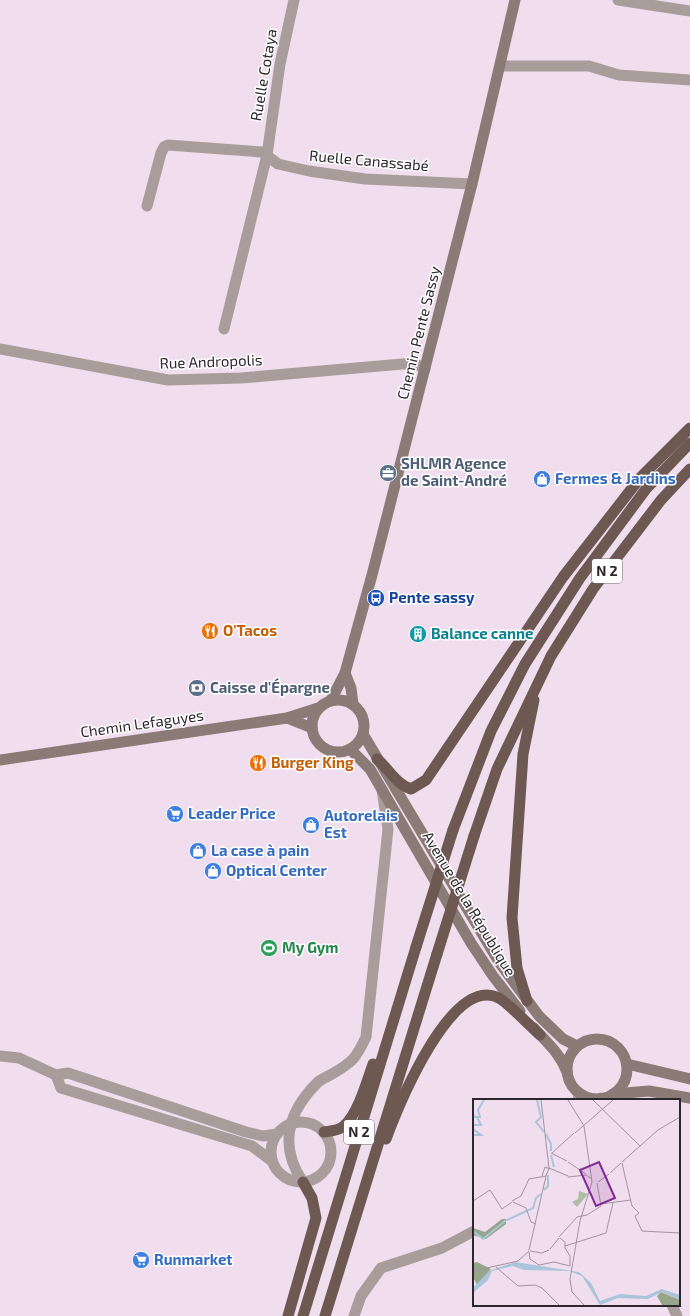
<svg xmlns="http://www.w3.org/2000/svg" width="690" height="1316" font-family="'Exo 2',sans-serif">
<style>
.lines{fill:none;stroke-linecap:round;stroke-linejoin:round}
.minor{stroke:#a89d9a;stroke-width:11}
.tertiary{stroke:#a89d9a;stroke-width:11}
.secondary{stroke:#8b7b76;stroke-width:11}
.trunk{stroke:#6d5852;stroke-width:11}
.trunk-bridge{stroke:#6d5852;stroke-width:11}
.labels{text-anchor:middle;stroke-width:3;stroke-linejoin:round;paint-order:stroke}
.shield{fill:#fff;stroke:#6c676c;stroke-width:1}
.shield-label{font-size:14px;font-weight:bold;fill:#2d262d}
.street-label{font-size:15px;fill:#2d262d;stroke:#fff}
.service-label{font-size:15px;font-weight:bold;fill:#4e5e75;stroke:#fff;text-anchor:start}
.shop-label{font-size:15px;font-weight:bold;fill:#366cbe;stroke:#fff;text-anchor:start}
.transit-label{font-size:15px;font-weight:bold;fill:#164399;stroke:#fff;text-anchor:start}
.food-label{font-size:15px;font-weight:bold;fill:#c56008;stroke:#fff;text-anchor:start}
.culture-label{font-size:15px;font-weight:bold;fill:#0d838f;stroke:#fff;text-anchor:start}
.leisure-label{font-size:15px;font-weight:bold;fill:#27864d;stroke:#fff;text-anchor:start}
.inset-river{fill:none;stroke:#aac4d9;stroke-width:2}
.inset-road{fill:none;stroke:#a294a1;stroke-width:1}
.view{fill:#832a96;fill-opacity:0.15;stroke:#832a96;stroke-width:2}
.inset-edge{fill:none;stroke:#2d262d;stroke-width:2}
</style>
<rect width="100%" height="100%" fill="#f0ddee"/>
<g class="lines">
<!-- minor -->
<g class="minor">
<path d="M618,0L690,11"/>
<path d="M500,66H589L619,75L690,80"/>
<path d="M147,206L161,153L164,147L168,145L262,152L278,164L309,171L365,179L472,184"/>
<path d="M224,329L267,155L280,64L294,0"/>
<path d="M0,349L168,380L241,378L414,363L425,369"/>
<path d="M0,1056L19,1058L56,1075L68,1073L246,1132L263,1136L277,1134"/>
<path d="M56,1075L61,1088L252,1146L272,1161"/>
<circle cx="301" cy="1152" r="30"/>
<path d="M303,1182C279,1147 287,1113 317,1083C321,1079 327,1077 332,1074C353,1062 356,1058 366,1037L388,829L382,790"/>
<path d="M354,1316L361,1296L381,1268L442,1248L474,1231"/>
</g>
<!-- tertiary -->
<g class="tertiary">
<path d="M578,1092L579,1100"/>
<path d="M600,1100L601,1098"/>
<path d="M672,1305L677,1316"/>
</g>
<!-- secondary -->
<g class="secondary">
<path d="M345,673L351,688L353,704"/>
<circle cx="338" cy="726" r="26"/>
<path d="M331,700L345,673L372,575L472,184L515,0"/>
<path d="M287,718L312,728"/>
<path d="M363,734L499,962L539,1016L563,1039L577,1046"/>
<path d="M350,749L370,769L471,943L493,976L520,1011"/>
<path d="M0,760L287,718L318,708"/>
<path d="M534,1028C546,1042 560,1053 567,1072"/>
<circle cx="597" cy="1069" r="30"/>
<path d="M627,1064L690,1079"/>
<path d="M613,1094L649,1091L690,1098"/>
</g>
<!-- trunk -->
<g class="trunk">
<path d="M377,759C389,769 396,784 411,789L426,780L563,577L640,478L690,428"/>
<path d="M453,830L491,731L525,664L580,578L646,489L690,443"/>
<path d="M474,836L497,769L551,656L593,589L661,500L690,469"/>
<path d="M527,1001L517,968L512,918L523,754L534,700"/>
<path d="M324,1132C331,1131 338,1131 344,1126C358,1114 367,1081 373,1064"/>
<path d="M386,1139C398,1107 451,974 499,998C508,1003 530,1026 540,1035"/>
<path d="M288,1316L316,1218L312,1198L303,1182"/>
<path d="M303,1316L416,947"/>
<path d="M325,1316L437,954"/>
</g>
<!-- trunk-bridge -->
<g class="trunk-bridge">
<path d="M416,947L453,830"/>
<path d="M437,954L474,836"/>
</g>
</g>
<!-- icons -->
<defs>
<symbol id="office-disc" viewBox="-11 -11 22 22"><circle r="9.5" fill="#5c6f8a" stroke="#fff"/><path d="M-6-3h4V-5.5h4V-3h4V5H-6ZM-1-4.5V-3h2v-1.5ZM-6 0V1H6V0Z" fill="#fff"/></symbol>
<symbol id="shop-disc" viewBox="-11 -11 22 22"><circle r="9.5" fill="#3f7fe0" stroke="#fff"/><path d="M-5-2.5h2.3a2.7 3.5 0 0 1 5.4 0H5L5.5 6h-11ZM-1.5-2.5h3a1.5 2.3 0 0 0-3 0Z" fill="#fff"/></symbol>
<symbol id="bus-disc" viewBox="-11 -11 22 22"><circle r="9.5" fill="#1a4fb4" stroke="#fff"/><path d="M-5-6H5V4H4V6H2V4H-2V6H-4V4H-5ZM-3.5-4V0h7V-4ZM-3.5 1.2v1.5H-2V1.2ZM2 1.2v1.5H3.5V1.2Z" fill="#fff"/></symbol>
<symbol id="restaurant-disc" viewBox="-11 -11 22 22"><circle r="9.5" fill="#e8710a" stroke="#fff"/><path d="M-5-6h1v4h1v-4h1v4h1v-4h1v5L-1.5 .5V6h-2V.5L-5-1ZM5-6V6H3V1.5H1.5Q1.5-4 5-6Z" fill="#fff"/></symbol>
<symbol id="building-disc" viewBox="-11 -11 22 22"><circle r="9.5" fill="#0f9aa8" stroke="#fff"/><path d="M-4-6H4V6H1V3H-1V6H-4ZM-2.5-4.3h1.7v1.8h-1.7ZM.8-4.3h1.7v1.8H.8ZM-2.5-1h1.7V.8h-1.7ZM.8-1h1.7V.8H.8Z" fill="#fff"/></symbol>
<symbol id="bank-disc" viewBox="-11 -11 22 22"><circle r="9.5" fill="#5c6f8a" stroke="#fff"/><path d="M-6-4H6V4H-6ZM0-2.3a2.3 2.3 0 1 0 0 4.6a2.3 2.3 0 1 0 0-4.6Z" fill="#fff"/></symbol>
<symbol id="supermarket-disc" viewBox="-11 -11 22 22"><circle r="9.5" fill="#3f7fe0" stroke="#fff"/><path d="M-6-5.5h2.5l.6 2H6L4.5 2H-2.5L-4.4-4H-6ZM-1.5 3.2a1.3 1.3 0 1 0 .1 0ZM3 3.2a1.3 1.3 0 1 0 .1 0Z" fill="#fff"/></symbol>
<symbol id="stadium-disc" viewBox="-11 -11 22 22"><circle r="9.5" fill="#2e9e5b" stroke="#fff"/><path d="M0-5a6.5 5 0 1 0 0 10a6.5 5 0 1 0 0-10ZM-3.5-1.8h7v3.6h-7Z" fill="#fff"/></symbol>
</defs>
<g fill-rule="evenodd">
<use href="#office-disc" x="378" y="463" width="20" height="20"/>
<use href="#shop-disc" x="532" y="469" width="20" height="20"/>
<use href="#bus-disc" x="366" y="588" width="20" height="20"/>
<use href="#restaurant-disc" x="200" y="621" width="20" height="20"/>
<use href="#building-disc" x="408" y="624" width="20" height="20"/>
<use href="#bank-disc" x="187" y="678" width="20" height="20"/>
<use href="#restaurant-disc" x="248" y="753" width="20" height="20"/>
<use href="#supermarket-disc" x="165" y="804" width="20" height="20"/>
<use href="#shop-disc" x="301" y="815" width="20" height="20"/>
<use href="#shop-disc" x="188" y="841" width="20" height="20"/>
<use href="#shop-disc" x="203" y="861" width="20" height="20"/>
<use href="#stadium-disc" x="259" y="938" width="20" height="20"/>
<use href="#supermarket-disc" x="131" y="1250" width="20" height="20"/>
</g>
<g class="labels">
<!-- shield labels -->
<g class="shield">
<rect x="592" y="559" width="30" height="24" rx="3"/>
<rect x="344" y="1120" width="30" height="24" rx="3"/>
</g>
<g class="shield-label">
<text x="607" y="576">N 2</text>
<text x="359" y="1137">N 2</text>
</g>
<!-- street labels -->
<g class="street-label">
<text transform="translate(264 75) rotate(-80)" y="5">Ruelle Cotaya</text>
<text transform="translate(369 161) rotate(5)" y="5">Ruelle Canassabé</text>
<text transform="translate(419 333) rotate(-76)" y="5">Chemin Pente Sassy</text>
<text transform="translate(211 362) rotate(-2)" y="5">Rue Andropolis</text>
<text transform="translate(142 724) rotate(-8)" y="5">Chemin Lefaguyes</text>
<text transform="translate(469 904) rotate(59)" y="5">Avenue de la République</text>
</g>
<!-- service labels -->
<g class="service-label">
<text x="401" y="469">SHLMR Agence<tspan x="401" dy="17">de Saint-André</tspan></text>
<text x="210" y="693">Caisse d'Épargne</text>
</g>
<!-- shop labels -->
<g class="shop-label">
<text x="555" y="484">Fermes &amp; Jardins</text>
<text x="188" y="819">Leader Price</text>
<text x="324" y="821">Autorelais<tspan x="324" dy="17">Est</tspan></text>
<text x="211" y="856">La case à pain</text>
<text x="226" y="876">Optical Center</text>
<text x="154" y="1265">Runmarket</text>
</g>
<!-- transit labels -->
<g class="transit-label">
<text x="389" y="603">Pente sassy</text>
</g>
<!-- food labels -->
<g class="food-label">
<text x="223" y="636">O'Tacos</text>
<text x="271" y="768">Burger King</text>
</g>
<!-- culture labels -->
<g class="culture-label">
<text x="431" y="639">Balance canne</text>
</g>
<!-- leisure labels -->
<g class="leisure-label">
<text x="282" y="953">My Gym</text>
</g>
</g>
<!-- overview -->
<g transform="translate(473 1099)">
<rect width="207" height="207" fill="#f0ddee"/>
<path d="M106,92L115,95L104,108L99,103L105,100Z" fill="#b0bca5"/>
<path d="M29,120H33V125L13,140L0,136V129L12,133ZM4,163L18,170L4,186L0,178V164ZM188,193L207,201V206H189L184,197Z" fill="#97a58b"/>
<path d="M42,163L106,173L118,184L127,202L147,195L173,197L189,190L207,196V201L189,193L175,200L145,199L127,206L109,177L96,172L51,171L40,167L19,172L15,181L0,194V189L16,172Z" fill="#aac4d9"/>
<path class="inset-river" d="M64,1L68,18L63,23L71,33M0,14L1,18H7L5,11L11,1M0,26H8L4,18M0,30L8,36H0M73,35L78,45V52M78,56L81,68M71,91L75,87V76M0,132L10,140L32,122L60,109L63,99L68,95"/>
<path class="inset-road" d="M68,1L76,69M95,1L111,27L119,83L107,122L97,180L99,193L111,206M120,1L167,47M102,34L140,1M78,54L94,62M79,54L101,34M95,63L113,75M149,63L185,31L207,18M149,64L159,107L166,114L162,117L169,132L207,134M137,74L148,64M69,77L72,68L77,70M95,78L113,76L119,80M125,83L136,75M0,102L17,91L29,110L39,103M39,102L48,97L56,80L73,77L76,69L95,77M40,103L53,109L58,123L63,125M128,105L158,101M86,138L104,118L114,116L128,107L124,84M92,147L133,134L140,104M77,150L86,139M56,151L73,77M57,152L69,154L76,151M56,153L57,160L66,166L81,163L97,167V157L92,149V143L87,139M23,168L45,187L62,186L69,189L86,206M0,172L45,162L56,152"/>
<path class="view" d="M126,63L142,99L123,107L107,71Z"/>
<rect width="207" height="207" class="inset-edge"/>
</g>
</svg>
